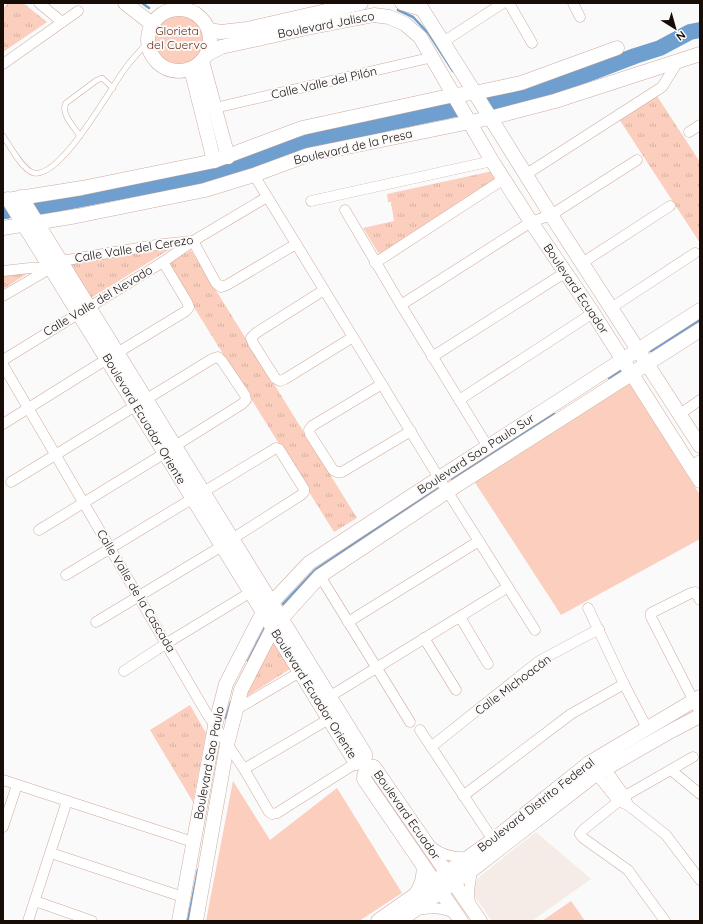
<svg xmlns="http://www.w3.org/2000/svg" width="703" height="924" font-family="Quicksand,sans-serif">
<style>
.built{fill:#f5ece8}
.green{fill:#fbcebd}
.park{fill:url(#park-tufts)}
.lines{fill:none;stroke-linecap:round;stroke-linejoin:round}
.stream{stroke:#6e9fcf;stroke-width:2.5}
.river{stroke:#6e9fcf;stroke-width:16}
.lane-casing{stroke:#cfab9d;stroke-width:6}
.street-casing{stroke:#cfab9d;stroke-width:11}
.secondary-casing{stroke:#cfab9d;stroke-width:15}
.lane{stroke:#fff;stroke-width:5}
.street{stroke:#fff;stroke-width:10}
.secondary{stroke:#fff;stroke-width:14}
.labels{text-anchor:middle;stroke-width:4;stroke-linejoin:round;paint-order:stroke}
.street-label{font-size:12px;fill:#180c07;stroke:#fafafa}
.park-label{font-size:12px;fill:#6a2d14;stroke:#fafafa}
</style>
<defs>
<pattern id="park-tufts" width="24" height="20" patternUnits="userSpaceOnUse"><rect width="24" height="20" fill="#fbcebd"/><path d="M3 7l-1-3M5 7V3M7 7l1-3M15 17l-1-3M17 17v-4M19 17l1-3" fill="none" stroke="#d6b0a1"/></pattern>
</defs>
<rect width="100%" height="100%" fill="#fafafa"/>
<!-- built -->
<path class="built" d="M536,832L591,879L532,921H492L475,897L473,886L479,877Z"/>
<!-- green -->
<g class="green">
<circle cx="177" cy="38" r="28"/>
<path d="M629,383L700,495V539L561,615L474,481Z"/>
<path d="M233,781L270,840L337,788L402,893L359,921H206Z"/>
<path d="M571,901L585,921H542Z"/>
</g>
<!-- park -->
<g class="park">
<path d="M8,3H23L47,22L3,52V9Z"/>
<path d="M657,96L700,162V243L619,119Z"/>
<path d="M493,171L498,178L379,254L363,228L394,221L391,202H388L387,194Z"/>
<path d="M175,246L91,298L71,264Z"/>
<path d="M191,250L357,518L334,532L167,264Z"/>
<path d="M30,272L3,289V275Z"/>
<path d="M272,641L290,669L246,697L259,665Z"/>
<path d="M190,705L206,733L193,802L150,730Z"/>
</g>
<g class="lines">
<!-- stream -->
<g class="stream">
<path d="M142,3L149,8"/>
<path d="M398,10L413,17L429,34L453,71"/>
<path d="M443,112L448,106"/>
<path d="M651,351L700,320"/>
<path d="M609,378L620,371"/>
<path d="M452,479L554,414"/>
<path d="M283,604L315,570L437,488"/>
<path d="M248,661L266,626"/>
<path d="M226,718L231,702"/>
<path d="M188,921L198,870"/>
</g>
<!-- river -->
<g class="river">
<path d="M491,103L527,97L635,56L660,48L690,32L700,30"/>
<path d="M41,207L202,176C241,167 277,150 316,140C362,128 409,119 456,109"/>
<path d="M3,211H6"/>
</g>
<defs>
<g id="lane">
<path d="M3,136C10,146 23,171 34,173C62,178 111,86 127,66C133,58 141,50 147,43"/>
<path d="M80,136C74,127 60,113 66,103L97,80L102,78L113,88"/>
</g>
<g id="street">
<path d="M39,3L62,22"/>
<path d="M509,3L532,43"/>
<path d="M573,3L580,17"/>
<path d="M443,42L503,3"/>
<path d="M3,64L78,11"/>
<path d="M215,108L433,57"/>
<path d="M689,132L700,125"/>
<path d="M254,175L439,478L535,630"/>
<path d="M525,175L662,87L679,60"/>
<path d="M311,201L492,161"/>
<path d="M345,210L401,305L488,447"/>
<path d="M61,261L162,244L193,241L267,197"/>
<path d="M375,263L504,179"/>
<path d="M582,263L670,206"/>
<path d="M3,271L30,268H51"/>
<path d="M324,290L256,333L251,338L253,343L275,378L280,381L285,379L353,337"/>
<path d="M3,296L51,268"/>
<path d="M401,305L531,222L551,215L637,160"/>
<path d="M611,308L695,253"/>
<path d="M117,353L186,311L189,307L187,302L163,262"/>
<path d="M432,357L566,272"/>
<path d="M3,360L163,262L193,241L216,283L221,287L227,285L296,244"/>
<path d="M3,365L207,714L244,769L269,812L272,814L277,813L356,763"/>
<path d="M382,384L312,426L309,430L310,434L333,470L337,472H342L411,431"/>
<path d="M459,400L593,313"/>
<path d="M680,414L700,400"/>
<path d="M3,424L107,359"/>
<path d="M691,467L700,460"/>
<path d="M11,482L212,359L218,357L222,361L245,395L246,400L242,404L175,446"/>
<path d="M39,530L165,453"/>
<path d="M66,575L276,448L279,449L304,489V492L301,495L232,539"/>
<path d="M320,576L410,722"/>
<path d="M700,600L695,592L691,593L651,613V617L700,713"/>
<path d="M588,608L624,684L647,728"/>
<path d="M460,617L488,664"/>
<path d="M96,622L222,546"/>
<path d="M348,622L479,541"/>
<path d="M424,638L456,690"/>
<path d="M124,671L167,643L251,592"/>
<path d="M324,700L508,587"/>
<path d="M237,709L300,672"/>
<path d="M420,730L493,840"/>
<path d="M431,747L539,661L599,629"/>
<path d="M602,764L625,796L627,802"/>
<path d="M244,769L329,719"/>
<path d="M593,770L618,801L628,805L666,835L700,880"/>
<path d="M671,770L700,794"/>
<path d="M3,780L193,842"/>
<path d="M463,796L571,714L624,684"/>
<path d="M3,827L17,785"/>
<path d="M432,847C443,856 455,858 469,857"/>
<path d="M51,853L183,897"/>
<path d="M414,894C420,884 423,875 421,862"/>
<path d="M35,901L92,921"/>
<path d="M470,905L469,891L472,870"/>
<path d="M416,910C433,908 441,906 457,915"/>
<path d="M28,921L67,801"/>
<path d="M665,921L628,870L583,838L580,834L583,830L625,796L693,757"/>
</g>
<g id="secondary">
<path d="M125,3L152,24"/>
<path d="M402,3L422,9L443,42L551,215L700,446"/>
<circle cx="179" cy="40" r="31"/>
<path d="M209,30L221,32L247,29L361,3"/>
<path d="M208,54L221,47L307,28L374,15L389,17L405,24L420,37L492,161L531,222L593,313L700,481"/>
<path d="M202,61L228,157"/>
<path d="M191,69L214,161"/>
<path d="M8,199L356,763L365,757V754L21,197"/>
<path d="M13,199L82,188L214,161L302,128L454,95L474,93L521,83L617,48"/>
<path d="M3,228L77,216L205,190L254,175L308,155L490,118L555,101L700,54"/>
<path d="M179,921L215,726L226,684L263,612L309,563L439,478L700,310"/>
<path d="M196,921L227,745L241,690L273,628L320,576L448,491L700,330"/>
<path d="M378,921L493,840L589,763L700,697"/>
<path d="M399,921L472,870L596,774L671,731L700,716"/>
<path d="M461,921L364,779C364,772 367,766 374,767L480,921"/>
</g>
</defs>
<!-- lane casing -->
<use href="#lane" class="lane-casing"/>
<!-- street casing -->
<use href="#street" class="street-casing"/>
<!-- secondary casing -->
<use href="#secondary" class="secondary-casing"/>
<!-- lane -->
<use href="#lane" class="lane"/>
<!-- street -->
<use href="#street" class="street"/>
<!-- secondary -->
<use href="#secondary" class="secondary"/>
</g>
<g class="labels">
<!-- street labels -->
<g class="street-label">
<text transform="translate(326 25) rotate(-11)" y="4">Boulevard Jalisco</text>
<text transform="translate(324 83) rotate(-13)" y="4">Calle Valle del Pilón</text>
<text transform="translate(353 147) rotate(-13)" y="4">Boulevard de la Presa</text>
<text transform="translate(134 249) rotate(-9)" y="4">Calle Valle del Cerezo</text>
<text transform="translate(576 289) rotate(56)" y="4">Boulevard Ecuador</text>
<text transform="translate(98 301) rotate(-31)" y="4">Calle Valle del Nevado</text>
<text transform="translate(144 419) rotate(59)" y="4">Boulevard Ecuador Oriente</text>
<text transform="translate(476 454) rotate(-33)" y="4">Boulevard Sao Paulo Sur</text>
<text transform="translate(136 591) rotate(59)" y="4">Calle Valle de la Cascada</text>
<text transform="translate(513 685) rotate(-37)" y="4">Calle Michoacán</text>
<text transform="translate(314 694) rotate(58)" y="4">Boulevard Ecuador Oriente</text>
<text transform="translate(209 763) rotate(-79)" y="4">Boulevard Sao Paulo</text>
<text transform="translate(536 805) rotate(-38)" y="4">Boulevard Distrito Federal</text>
<text transform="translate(407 815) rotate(55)" y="4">Boulevard Ecuador</text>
</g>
<!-- park labels -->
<g class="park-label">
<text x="177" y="35">Glorieta<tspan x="177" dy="14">del Cuervo</tspan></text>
</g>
</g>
<!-- border -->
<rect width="703" height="924" fill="none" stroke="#180c07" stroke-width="8"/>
<!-- north arrow -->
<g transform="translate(675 28) rotate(143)" stroke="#fafafa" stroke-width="3" paint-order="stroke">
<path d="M0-3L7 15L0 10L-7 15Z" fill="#180c07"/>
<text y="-6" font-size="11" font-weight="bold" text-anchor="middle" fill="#180c07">N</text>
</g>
</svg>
